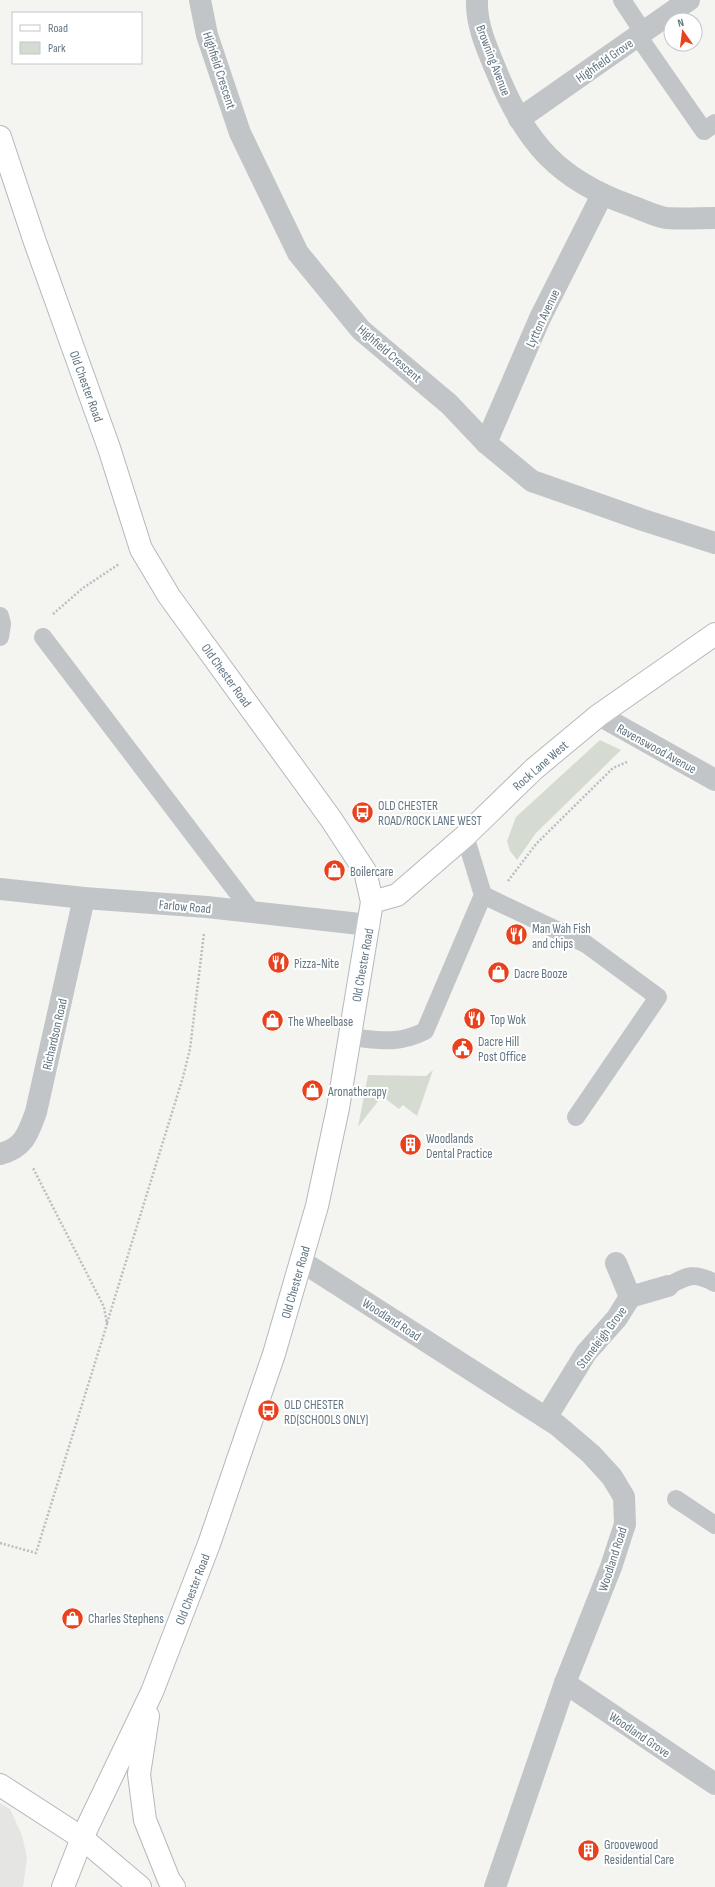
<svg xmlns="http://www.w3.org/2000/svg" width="715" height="1887" font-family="'Sofia Sans Condensed',sans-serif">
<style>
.built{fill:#e5e5e3}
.green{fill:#d5dbd1}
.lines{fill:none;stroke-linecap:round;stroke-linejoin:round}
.secondary-casing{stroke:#b3b9bd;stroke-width:24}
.path{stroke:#bbbdbf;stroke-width:2.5;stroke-dasharray:2 2;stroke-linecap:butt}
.lane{stroke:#c1c5c8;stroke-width:18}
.street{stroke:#c1c5c8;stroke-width:22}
.secondary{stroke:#fff;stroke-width:22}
.labels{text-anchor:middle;stroke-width:4;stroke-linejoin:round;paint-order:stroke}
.street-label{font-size:13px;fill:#627582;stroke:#fff}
.poi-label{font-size:13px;fill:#627582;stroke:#fff;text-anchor:start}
</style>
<rect width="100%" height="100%" fill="#f4f4f0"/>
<!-- built -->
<path class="built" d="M0,1803L10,1809L22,1835L27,1858L23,1887H0Z"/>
<!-- green -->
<g class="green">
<path d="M600,740L621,750L536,833L517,860L510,851L507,841L516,817Z"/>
<path d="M433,1070L417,1116L403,1105L399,1109L382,1096L358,1127L368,1075L426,1076Z"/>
</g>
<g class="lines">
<defs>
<g id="secondary">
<path d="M0,137L35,242L109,448L141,549L169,596L331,819L365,871L372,902L338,1108L317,1206L274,1354L209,1544L152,1692L82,1838L63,1887"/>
<path d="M372,902L397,895L465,836L534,769L599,715L715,634"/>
<path d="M148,1716L139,1774L145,1820L169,1880L174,1887"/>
<path d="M0,1785L82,1838L140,1887"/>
</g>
</defs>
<!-- secondary casing -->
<use href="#secondary" class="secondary-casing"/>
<!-- path -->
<g class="path">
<path d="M53,614L83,588L119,564"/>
<path d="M508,881L536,844L613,768L627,762"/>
<path d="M107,1323L183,1077L190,1049L204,933"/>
<path d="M0,1543L36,1553L107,1324L104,1307L33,1168"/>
</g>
<!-- lane -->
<g class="lane">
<path d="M622,0L643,32"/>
<path d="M638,36L704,131L715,123"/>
<path d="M0,616L2,624L0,637"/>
<path d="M43,637L253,913"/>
<path d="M483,895L586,944L658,997L576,1117"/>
<path d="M349,1037C379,1040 397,1045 425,1031L483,895L465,836"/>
<path d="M668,1286C688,1275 694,1272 715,1283"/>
<path d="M676,1499L715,1525"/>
</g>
<!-- street -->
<g class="street">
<path d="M200,0L207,35L240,133L298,253L361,330L449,404L486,443L532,481L643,520L715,543"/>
<path d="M477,0C476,26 488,51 498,75C526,143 559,180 629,205C641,209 654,216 666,218C682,219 699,218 715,218"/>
<path d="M519,119L689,0"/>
<path d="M486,443L540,318L602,195"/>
<path d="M599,715L715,780"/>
<path d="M0,889L84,898L207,907L369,925"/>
<path d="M0,1154C24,1148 28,1134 36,1112L84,898"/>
<path d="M301,1261L557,1425L591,1454L612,1477L624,1497L625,1524L611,1567L565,1683L495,1887"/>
<path d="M630,1297L668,1286"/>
<path d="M546,1418L586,1353L617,1318L630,1297L616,1263"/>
<path d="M565,1683L715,1784"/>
</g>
<!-- secondary -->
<use href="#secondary" class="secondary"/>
</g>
<!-- icons -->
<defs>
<symbol id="bus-disc" viewBox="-11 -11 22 22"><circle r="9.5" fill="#e8411c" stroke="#fff"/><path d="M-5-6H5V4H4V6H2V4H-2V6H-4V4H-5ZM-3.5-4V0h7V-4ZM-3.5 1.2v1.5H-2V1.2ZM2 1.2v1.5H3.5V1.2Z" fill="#fff"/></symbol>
<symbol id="shop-disc" viewBox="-11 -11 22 22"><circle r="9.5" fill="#e8411c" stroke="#fff"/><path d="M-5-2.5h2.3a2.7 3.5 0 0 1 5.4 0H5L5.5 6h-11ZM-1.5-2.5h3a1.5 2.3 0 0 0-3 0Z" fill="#fff"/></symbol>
<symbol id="restaurant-disc" viewBox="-11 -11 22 22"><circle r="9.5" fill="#e8411c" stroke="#fff"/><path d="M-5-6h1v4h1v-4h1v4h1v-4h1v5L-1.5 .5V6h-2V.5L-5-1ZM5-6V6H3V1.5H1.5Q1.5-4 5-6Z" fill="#fff"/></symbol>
<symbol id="civic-disc" viewBox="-11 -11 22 22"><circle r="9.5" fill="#e8411c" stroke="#fff"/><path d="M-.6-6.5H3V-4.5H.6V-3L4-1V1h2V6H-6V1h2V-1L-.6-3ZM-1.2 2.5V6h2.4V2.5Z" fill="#fff"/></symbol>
<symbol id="building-disc" viewBox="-11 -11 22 22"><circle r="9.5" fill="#e8411c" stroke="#fff"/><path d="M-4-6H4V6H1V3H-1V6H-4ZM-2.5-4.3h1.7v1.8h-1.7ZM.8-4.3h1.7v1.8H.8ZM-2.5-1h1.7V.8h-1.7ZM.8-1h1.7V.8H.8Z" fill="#fff"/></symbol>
</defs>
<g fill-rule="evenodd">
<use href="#bus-disc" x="350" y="800" width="25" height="25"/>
<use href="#shop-disc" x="322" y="858" width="25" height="25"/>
<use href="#restaurant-disc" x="504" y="922" width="25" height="25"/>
<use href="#restaurant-disc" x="266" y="950" width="25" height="25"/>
<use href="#shop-disc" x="486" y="960" width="25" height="25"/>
<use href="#restaurant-disc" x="462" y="1006" width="25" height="25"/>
<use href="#shop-disc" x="260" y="1008" width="25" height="25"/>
<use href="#civic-disc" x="450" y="1036" width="25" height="25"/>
<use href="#shop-disc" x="300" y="1078" width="25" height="25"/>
<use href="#building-disc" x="398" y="1132" width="25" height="25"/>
<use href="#bus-disc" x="256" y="1398" width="25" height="25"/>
<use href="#shop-disc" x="60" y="1606" width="25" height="25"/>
<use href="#building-disc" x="576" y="1838" width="25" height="25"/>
</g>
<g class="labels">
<!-- street labels -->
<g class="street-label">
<text transform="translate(494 60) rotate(69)" y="5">Browning Avenue</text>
<text transform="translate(604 60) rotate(-35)" y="5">Highfield Grove</text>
<text transform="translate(220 70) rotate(72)" y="5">Highfield Crescent</text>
<text transform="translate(542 318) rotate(-65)" y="5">Lytton Avenue</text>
<text transform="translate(390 353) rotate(41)" y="5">Highfield Crescent</text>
<text transform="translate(87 386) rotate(70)" y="5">Old Chester Road</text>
<text transform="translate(227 675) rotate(54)" y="5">Old Chester Road</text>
<text transform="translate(657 748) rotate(29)" y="5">Ravenswood Avenue</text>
<text transform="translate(540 765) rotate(-41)" y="5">Rock Lane West</text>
<text transform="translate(185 906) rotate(5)" y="5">Farlow Road</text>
<text transform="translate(362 965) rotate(-80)" y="5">Old Chester Road</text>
<text transform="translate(54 1034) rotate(-77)" y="5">Richardson Road</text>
<text transform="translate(295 1282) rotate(-74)" y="5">Old Chester Road</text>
<text transform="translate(392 1319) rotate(33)" y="5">Woodland Road</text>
<text transform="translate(601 1337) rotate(-53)" y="5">Stoneleigh Grove</text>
<text transform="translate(612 1559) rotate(-72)" y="5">Woodland Road</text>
<text transform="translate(192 1589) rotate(-69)" y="5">Old Chester Road</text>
<text transform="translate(640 1734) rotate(34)" y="5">Woodland Grove</text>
</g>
<!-- poi labels -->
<g class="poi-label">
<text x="378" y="810">OLD CHESTER<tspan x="378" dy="15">ROAD/ROCK LANE WEST</tspan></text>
<text x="350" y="876">Boilercare</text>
<text x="532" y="933">Man Wah Fish<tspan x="532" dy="15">and chips</tspan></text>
<text x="294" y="968">Pizza-Nite</text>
<text x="514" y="978">Dacre Booze</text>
<text x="490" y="1024">Top Wok</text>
<text x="288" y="1026">The Wheelbase</text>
<text x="478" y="1046">Dacre Hill<tspan x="478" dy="15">Post Office</tspan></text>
<text x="328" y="1096">Aronatherapy</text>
<text x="426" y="1143">Woodlands<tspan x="426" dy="15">Dental Practice</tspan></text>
<text x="284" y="1409">OLD CHESTER<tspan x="284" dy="15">RD(SCHOOLS ONLY)</tspan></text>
<text x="88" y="1623">Charles Stephens</text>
<text x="604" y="1849">Groovewood<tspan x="604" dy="15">Residential Care</tspan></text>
</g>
</g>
<!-- legend -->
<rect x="12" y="12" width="130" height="52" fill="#ffffff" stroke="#c0c8cd"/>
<rect x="20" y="25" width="20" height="6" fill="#ffffff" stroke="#c0c8cd"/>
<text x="48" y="32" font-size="12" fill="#627582">Road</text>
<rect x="20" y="42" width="20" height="12" fill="#d5dbd1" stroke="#c0c8cd"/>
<text x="48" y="52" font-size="12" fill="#627582">Park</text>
<!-- north arrow -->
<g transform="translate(683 32) rotate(346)"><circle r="19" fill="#ffffff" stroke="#c0c8cd"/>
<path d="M0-3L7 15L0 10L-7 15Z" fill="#e8411c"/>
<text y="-6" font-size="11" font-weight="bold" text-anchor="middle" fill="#627582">N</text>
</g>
</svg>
